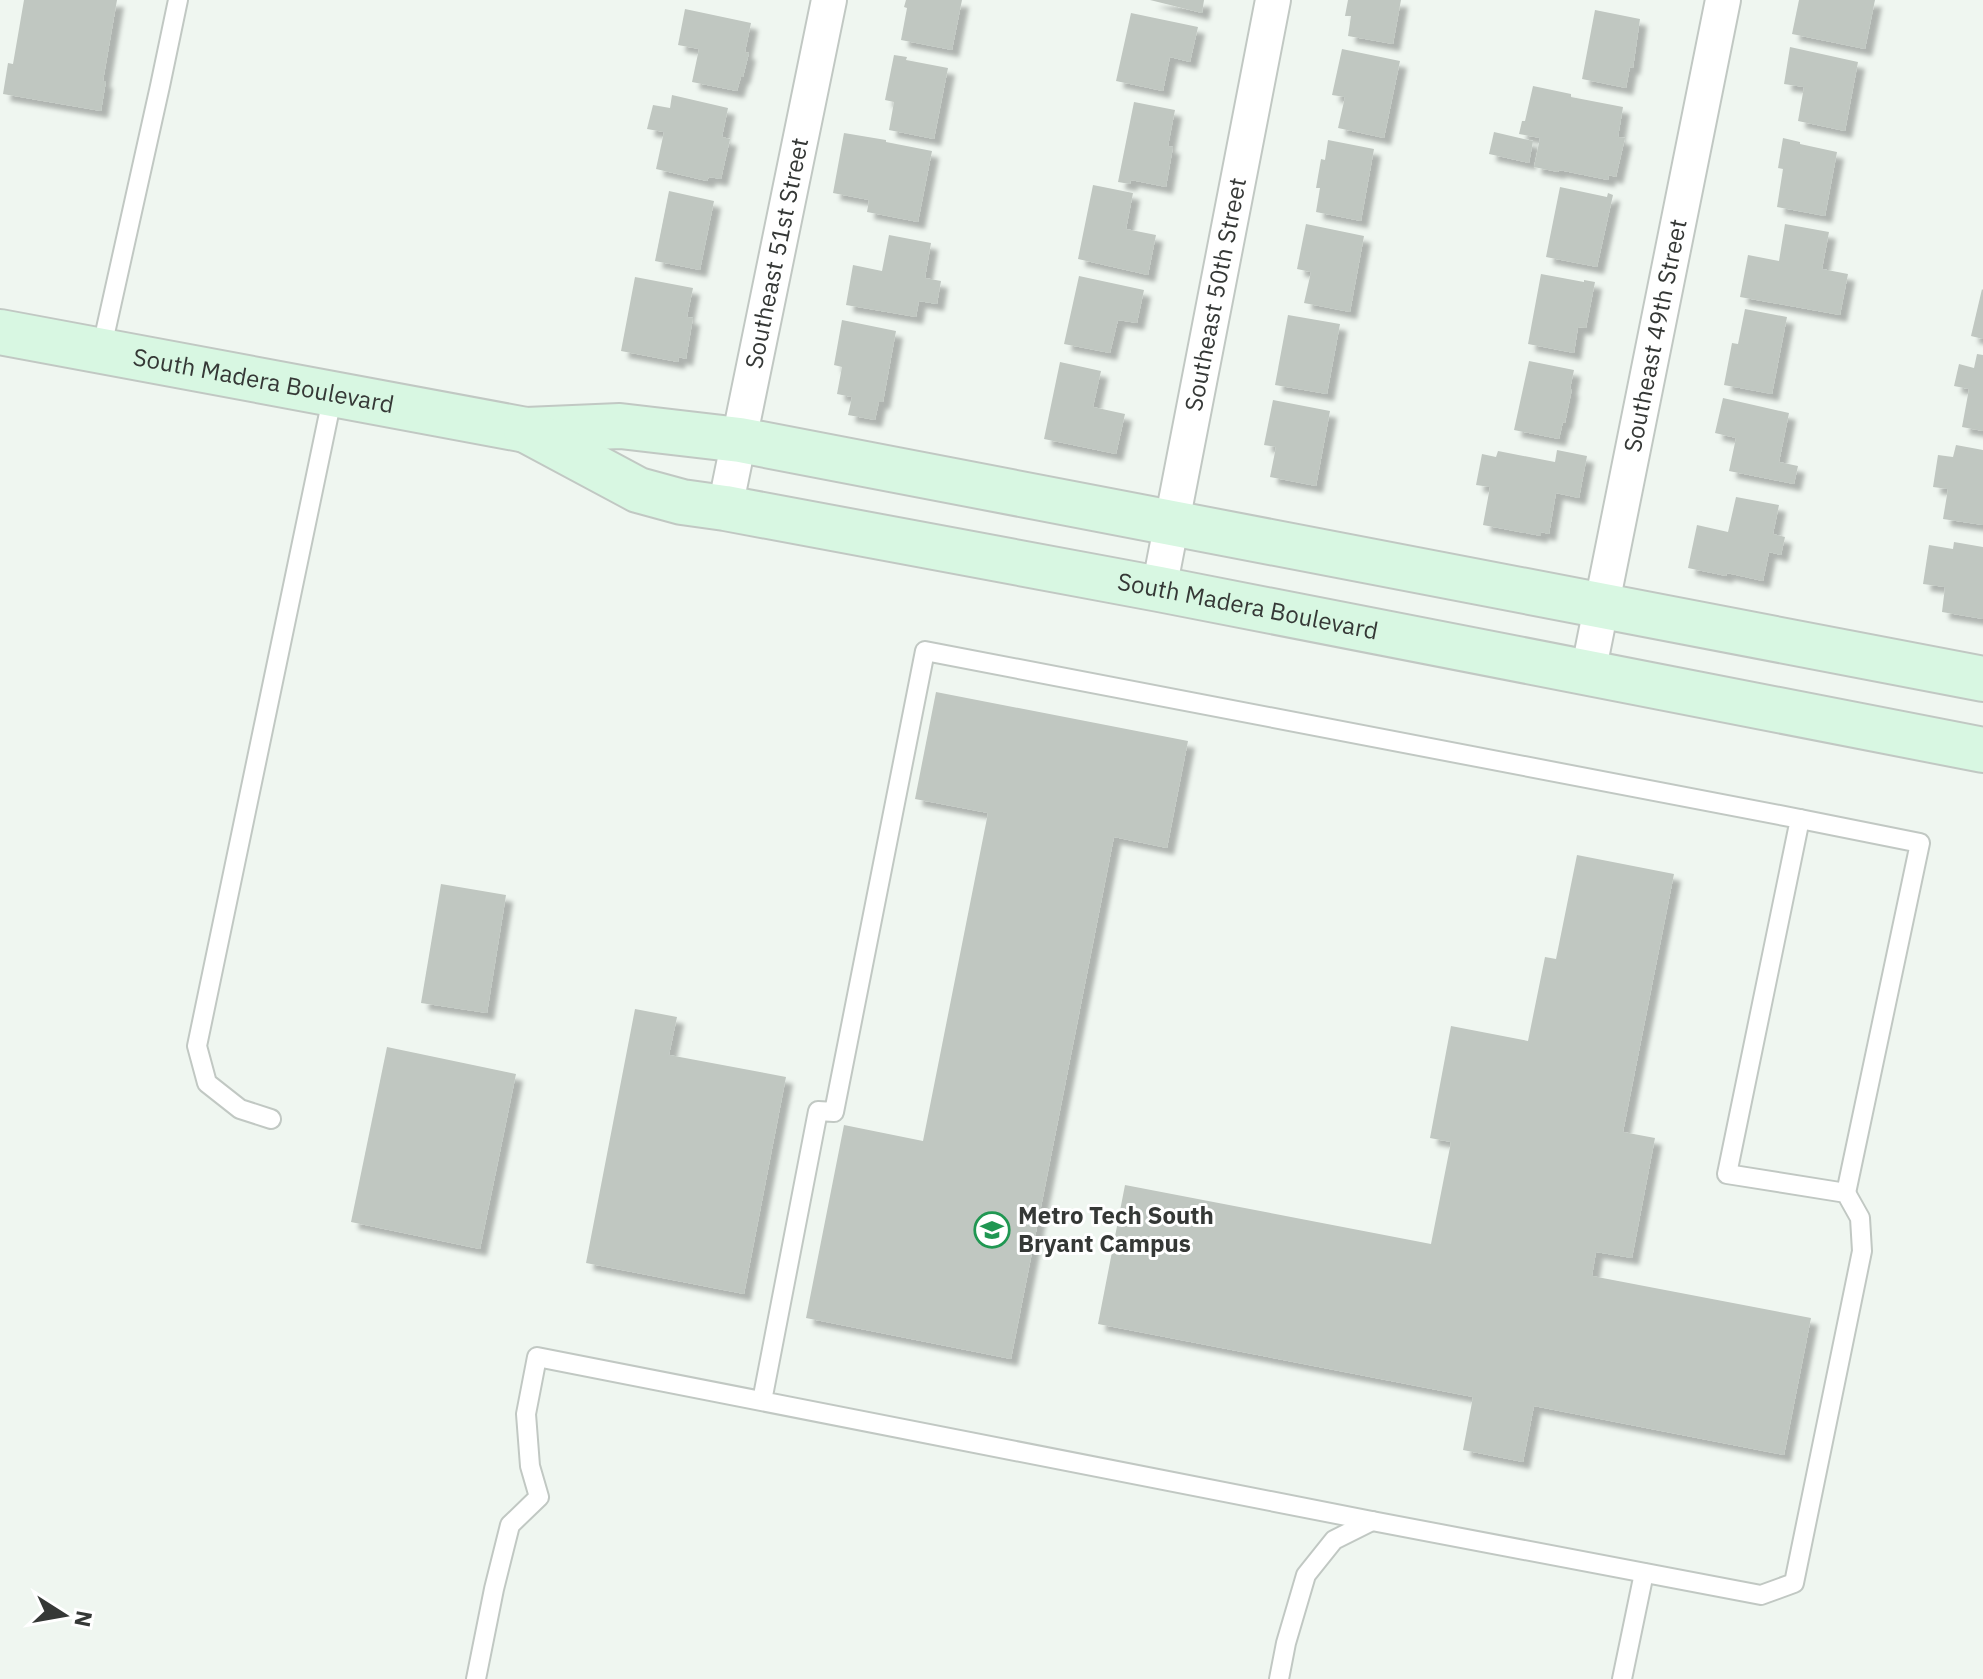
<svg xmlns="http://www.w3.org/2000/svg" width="1983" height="1679" font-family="'IBM Plex Sans',sans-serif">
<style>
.building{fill:#c0c7c1;filter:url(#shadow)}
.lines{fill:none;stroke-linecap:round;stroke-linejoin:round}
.lane-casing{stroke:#c1c8c3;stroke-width:22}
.street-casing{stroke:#c1c8c3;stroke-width:38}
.secondary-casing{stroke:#c1c8c3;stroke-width:48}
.lane{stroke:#fff;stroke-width:18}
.street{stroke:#fff;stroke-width:34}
.secondary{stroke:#d8f7e2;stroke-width:44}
.labels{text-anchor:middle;stroke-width:6;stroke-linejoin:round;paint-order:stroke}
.street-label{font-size:24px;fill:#353836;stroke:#fff}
.poi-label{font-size:24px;font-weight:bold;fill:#353836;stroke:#fff;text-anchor:start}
</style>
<defs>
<filter id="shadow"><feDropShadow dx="7" dy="7" stdDeviation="2" flood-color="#0004"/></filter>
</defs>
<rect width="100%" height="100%" fill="#eff6f0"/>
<!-- building -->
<g class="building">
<path d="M24,0H117L103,81H106L101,111L3,94L8,63L13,64Z"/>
<path d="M906,0H962L952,50L901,40L907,8L904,7Z"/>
<path d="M1150,0H1204L1202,13Z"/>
<path d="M1348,0H1401L1393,44L1348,36L1351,16H1345Z"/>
<path d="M1799,0H1875L1865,49L1792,34Z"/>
<path d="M685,9L751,23L745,52L749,53L743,77H741L737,91L692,82L699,49L678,45Z"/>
<path d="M1595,10L1640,19L1633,68L1630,67L1626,88L1582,79Z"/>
<path d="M1131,13L1198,27L1190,62L1170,57L1163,91L1116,81Z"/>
<path d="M1790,47L1858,62L1845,131L1798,121L1804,87L1784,84Z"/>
<path d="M1342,49L1400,61L1384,138L1338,128L1345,97L1332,95Z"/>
<path d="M894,55L907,57L906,60L948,68L934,139L889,130L894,102L885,100Z"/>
<path d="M1533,86L1571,94V97L1623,107L1618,137L1625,138L1616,177L1609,175L1608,180L1559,170L1558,172L1534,167L1540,138L1519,134L1522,121H1525Z"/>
<path d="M672,95L728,108L722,137L730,139L721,179L709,177L707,181L656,169L664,132L647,129L653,105L670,108Z"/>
<path d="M1134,102L1175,110L1168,146L1173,147L1166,187L1131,180L1130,184L1118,182Z"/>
<path d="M1494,132L1533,141L1529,163L1489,154Z"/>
<path d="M844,133L886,140V142L932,151L918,222L867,212L869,200L833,193Z"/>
<path d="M1783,138L1800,142V144L1837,152L1825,216L1777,207L1783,169L1778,168Z"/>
<path d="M1328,140L1374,149L1361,221L1316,212L1320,188H1316L1321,159L1325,160Z"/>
<path d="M1093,185L1133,193L1126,229L1156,235L1148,275L1078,259Z"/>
<path d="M1560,187L1607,197L1608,193L1613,195L1597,267L1546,257Z"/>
<path d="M669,191L714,201L700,270L655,261Z"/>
<path d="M1306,224L1364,236L1350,312L1304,303L1311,272L1297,269Z"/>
<path d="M1785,224L1829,232L1822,269L1848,274L1840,315L1740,297L1748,255L1779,261Z"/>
<path d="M889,235L931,243L925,278L941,281L937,304L919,301L916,317L846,305L853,265L882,271Z"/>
<path d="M1541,274L1584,282V280L1595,282L1586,328L1578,327L1574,353L1528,344Z"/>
<path d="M1079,276L1144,290L1137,323L1118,320L1110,353L1064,344Z"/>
<path d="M635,277L693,288L687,317L693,318L686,359L679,357L678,362L621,351Z"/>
<path d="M1982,289L1983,290V339L1971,336Z"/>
<path d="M1745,309L1787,317L1772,394L1724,385L1732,343L1738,344Z"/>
<path d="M1288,315L1340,324L1327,394L1275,385Z"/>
<path d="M842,320L896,331L883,402H879L875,420L848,415L852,397L837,394L842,367L834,365Z"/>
<path d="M1977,354L1983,355V431L1962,427L1969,389L1954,386L1959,364L1974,368Z"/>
<path d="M1529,361L1574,370L1570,389H1572L1565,423L1563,422L1559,439L1514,430Z"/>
<path d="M1060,362L1101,371L1093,407L1125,414L1116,454L1044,439Z"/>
<path d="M1723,398L1789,413L1779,462L1798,466L1794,484L1729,471L1736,438L1715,433Z"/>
<path d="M1273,400L1330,411L1316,486L1270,477L1276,447L1264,445Z"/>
<path d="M1956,445L1983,450V525L1943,519L1948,489L1933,487L1938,455L1953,457Z"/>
<path d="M1557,450L1587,456L1579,498L1556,493L1549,534L1541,532V536L1483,525L1490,487L1476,485L1482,454L1496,457L1498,451L1555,462Z"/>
<path d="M1736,497L1779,505L1773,534L1785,537L1781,555L1769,552L1763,581L1727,573L1726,576L1688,568L1697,525L1728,532Z"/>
<path d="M1954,542L1983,547V619L1942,612L1945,587L1923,584L1929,545L1953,549Z"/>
<path d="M936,692L1188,741L1167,848L1114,837L1011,1359L806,1318L844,1125L923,1141L988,813L915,799Z"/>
<path d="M1577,855L1674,874L1623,1132L1655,1138L1632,1258L1596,1252L1592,1276L1811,1318L1784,1455L1534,1406L1523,1462L1463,1450L1473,1397L1098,1324L1125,1185L1431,1244L1451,1142L1430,1138L1451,1026L1528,1041L1545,957L1556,959Z"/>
<path d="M441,884L506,895L487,1013L421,1003Z"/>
<path d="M635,1009L677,1017L669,1055L786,1077L744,1294L586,1263Z"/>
<path d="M387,1047L516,1074L480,1249L351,1222Z"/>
</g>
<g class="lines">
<defs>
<g id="lane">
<path d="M101,351L160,86L178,0"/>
<path d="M1800,819L1920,843L1846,1193"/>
<path d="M271,1119L240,1109L207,1083L197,1046L333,394"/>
<path d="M476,1679L494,1589L510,1525L539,1497L530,1466L526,1414L537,1357L1372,1521L1761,1595L1794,1583L1862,1251L1860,1218L1846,1193L1727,1174L1800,819L925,651L834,1112L818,1111L762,1401"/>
<path d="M1279,1679L1286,1643L1306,1575L1334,1540L1372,1521"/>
<path d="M1622,1679L1644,1573"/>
</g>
<g id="street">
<path id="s1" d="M725,508L829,0"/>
<path id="s2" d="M1159,589L1273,0"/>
<path id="s3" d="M1588,673L1723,0"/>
</g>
<g id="secondary">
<path id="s4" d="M0,332L526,430L620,426L740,440L1983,679"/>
<path id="s5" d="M526,430L638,490L682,502L725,508L1159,589L1983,750"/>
</g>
</defs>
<!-- lane casing -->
<use href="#lane" class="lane-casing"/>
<!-- street casing -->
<use href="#street" class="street-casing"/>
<!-- secondary casing -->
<use href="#secondary" class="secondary-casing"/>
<!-- lane -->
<use href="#lane" class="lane"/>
<!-- street -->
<use href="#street" class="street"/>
<!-- secondary -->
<use href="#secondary" class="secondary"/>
</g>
<!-- icons -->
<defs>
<symbol id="school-ring" viewBox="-11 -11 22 22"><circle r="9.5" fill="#fff" stroke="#209752" stroke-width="1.5"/><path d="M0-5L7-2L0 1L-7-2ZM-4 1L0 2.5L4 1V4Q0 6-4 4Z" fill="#209752"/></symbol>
</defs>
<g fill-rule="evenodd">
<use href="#school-ring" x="972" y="1210" width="40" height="40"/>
</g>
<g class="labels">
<!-- street labels -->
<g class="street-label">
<text dy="8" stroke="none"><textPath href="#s1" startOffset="260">Southeast 51st Street</textPath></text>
<text dy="8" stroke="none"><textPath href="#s2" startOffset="300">Southeast 50th Street</textPath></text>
<text dy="8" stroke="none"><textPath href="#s3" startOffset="344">Southeast 49th Street</textPath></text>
<text dy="8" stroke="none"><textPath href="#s4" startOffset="268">South Madera Boulevard</textPath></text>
<text dy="8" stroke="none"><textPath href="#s5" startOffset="748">South Madera Boulevard</textPath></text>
</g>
<!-- poi labels -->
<g class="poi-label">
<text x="1018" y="1224">Metro Tech South<tspan x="1018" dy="28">Bryant Campus</tspan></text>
</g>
</g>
<!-- north arrow -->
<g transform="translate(64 1615) rotate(101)" stroke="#ffffff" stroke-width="6" paint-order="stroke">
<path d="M0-6L14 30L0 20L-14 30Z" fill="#353836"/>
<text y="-12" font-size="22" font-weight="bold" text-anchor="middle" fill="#353836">N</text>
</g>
</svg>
